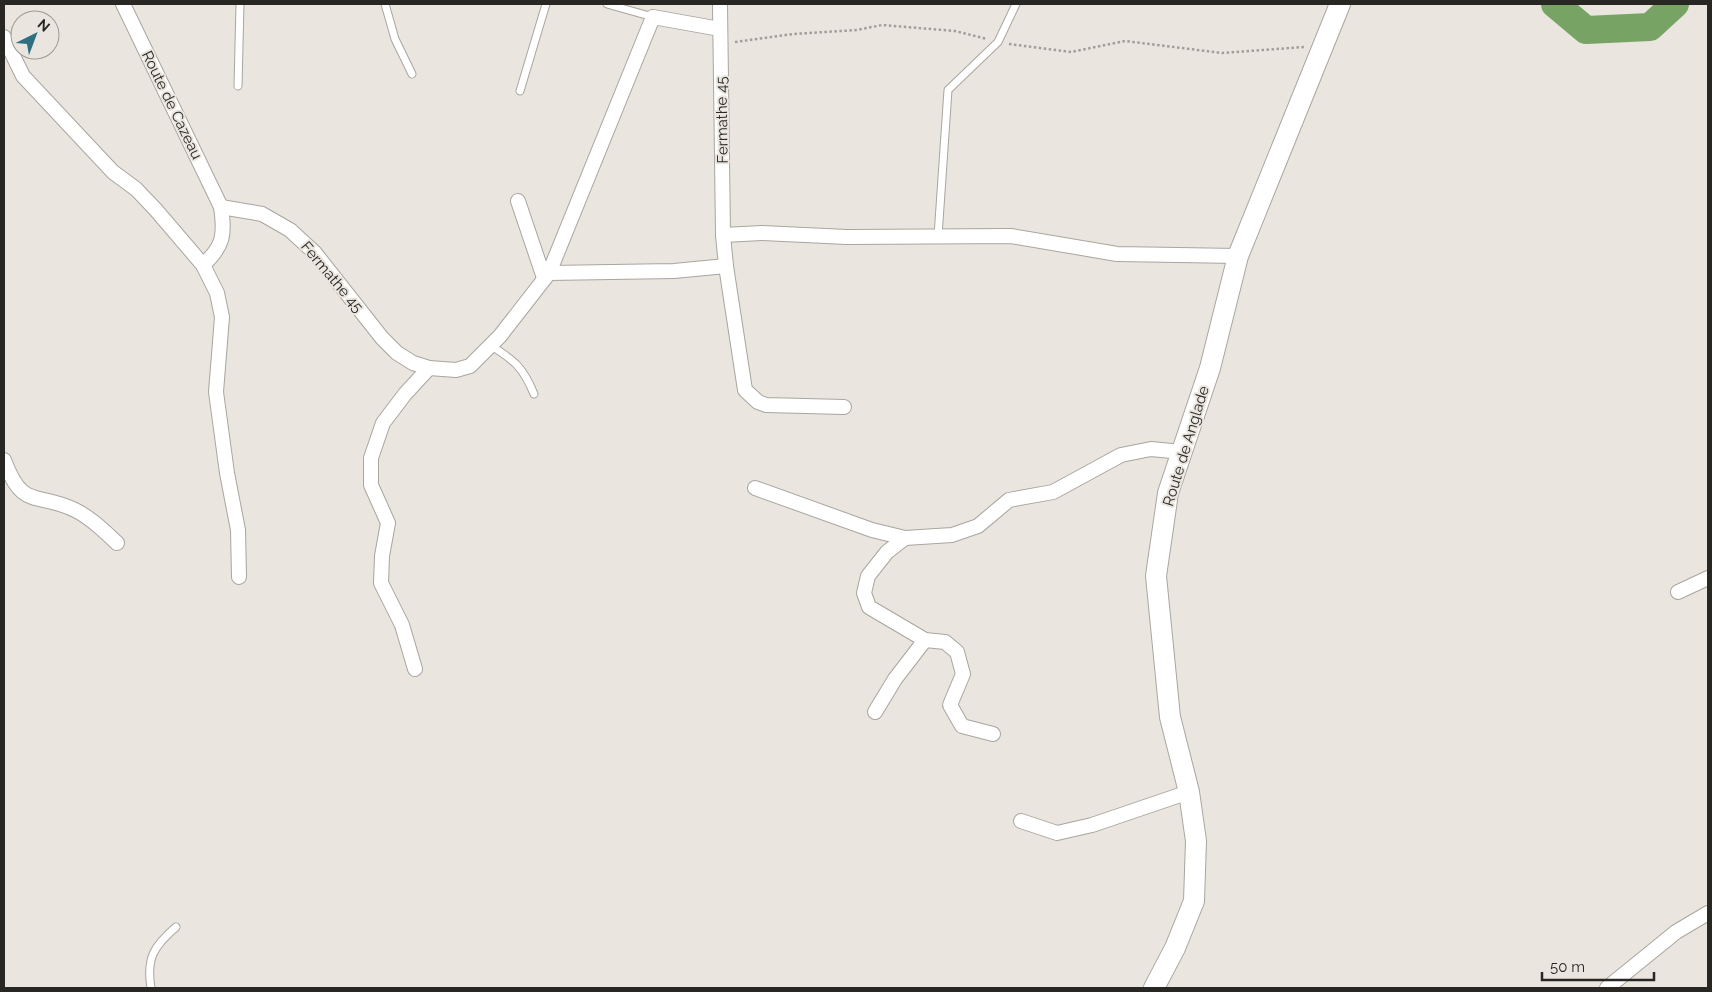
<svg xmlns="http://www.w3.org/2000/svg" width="1712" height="992" font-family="Raleway,sans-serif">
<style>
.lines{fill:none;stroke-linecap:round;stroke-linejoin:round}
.river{stroke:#77a365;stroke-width:28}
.lane-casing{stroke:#a9a59f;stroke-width:9}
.street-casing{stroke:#a9a59f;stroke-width:16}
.secondary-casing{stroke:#a9a59f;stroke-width:22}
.path{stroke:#a19e99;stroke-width:2.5;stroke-dasharray:2.5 2.5;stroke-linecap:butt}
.lane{stroke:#fff;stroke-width:7}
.street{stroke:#fff;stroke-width:14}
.secondary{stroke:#fff;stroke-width:20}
.labels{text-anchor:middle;stroke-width:4;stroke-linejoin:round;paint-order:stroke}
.street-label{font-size:15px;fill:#282724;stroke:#eae6df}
</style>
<rect width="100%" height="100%" fill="#eae6df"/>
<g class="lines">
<!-- river -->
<path class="river" d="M1555,4L1586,30L1650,27L1675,4"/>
<defs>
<g id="lane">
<path d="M385,4L395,39L412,74"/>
<path d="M607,4L653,17"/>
<path d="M238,86L240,4"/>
<path d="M520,91L546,4"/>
<path d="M938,236L948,90L998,42L1016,4"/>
<path d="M490,345C514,360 523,367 534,394"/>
<path d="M151,988C146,958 154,946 176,927"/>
</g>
<g id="street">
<path d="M720,4L723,235L726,266L745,390L758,402L766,405L844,407"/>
<path d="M4,37L23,76L113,172L136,189L156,210L203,265C224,246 225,234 221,207L123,4"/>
<path d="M518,201L544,278"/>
<path d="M221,207L262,214L290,230L315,253L382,338L397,353L413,363L429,368L456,370L470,366L500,336L549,273L674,271L726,266"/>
<path d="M723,235L762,233L847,237L1011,236L1117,254L1238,256"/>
<path d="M203,265L217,293L222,317L216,392L227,473L238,530L239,577"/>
<path d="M549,273L653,17L720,29"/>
<path d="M4,460C23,511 36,491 75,510C91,518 104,531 117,543"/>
<path d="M755,488L872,530L905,538L952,535L978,526L1009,500L1053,492L1121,455L1151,449L1182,452"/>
<path d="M905,538L887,552L868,576L864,593L869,607L925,640L945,642L957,652L963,674L950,705L962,726L993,734"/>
<path d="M1678,592L1708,578"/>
<path d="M415,669L402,625L381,583L382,556L388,523L371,485V458L383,423L405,394L429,368"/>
<path d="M875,712L895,679L925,640"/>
<path d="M1021,821L1057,833L1092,825L1189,792"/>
<path d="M1607,988L1676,932L1708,913"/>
</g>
<path id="secondary" d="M1154,988L1175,948L1194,901L1196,841L1189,792L1170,717L1156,576L1168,493L1210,368L1238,256L1340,4"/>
</defs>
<!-- lane casing -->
<use href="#lane" class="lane-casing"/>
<!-- street casing -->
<use href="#street" class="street-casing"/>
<!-- secondary casing -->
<use href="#secondary" class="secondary-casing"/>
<!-- path -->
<g class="path">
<path d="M735,42L793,34L857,30L882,25L955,31L987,39"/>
<path d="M1009,44L1071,52L1125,41L1222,53L1304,47"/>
</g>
<!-- lane -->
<use href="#lane" class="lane"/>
<!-- street -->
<use href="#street" class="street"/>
<!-- secondary -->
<use href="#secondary" class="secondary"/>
</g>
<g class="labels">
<!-- street labels -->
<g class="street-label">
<text transform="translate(172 105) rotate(64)" y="5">Route de Cazeau</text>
<text transform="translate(722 120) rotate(-91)" y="5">Fermathe 45</text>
<text transform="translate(332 277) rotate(50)" y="5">Fermathe 45</text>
<text transform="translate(1186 446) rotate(-73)" y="5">Route de Anglade</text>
</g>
</g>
<!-- border -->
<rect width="1712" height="992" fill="none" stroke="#282724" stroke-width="10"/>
<!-- north arrow -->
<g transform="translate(35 35) rotate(42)"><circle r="24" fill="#eae6df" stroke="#9c9a94"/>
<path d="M0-4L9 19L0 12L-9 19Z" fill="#2e6f82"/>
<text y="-8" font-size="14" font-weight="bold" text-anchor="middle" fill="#282724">N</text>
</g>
<!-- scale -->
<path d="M1542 972v8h112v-8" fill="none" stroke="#282724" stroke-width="2.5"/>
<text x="1550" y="972" font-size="15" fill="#282724" stroke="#eae6df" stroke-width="4" paint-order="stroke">50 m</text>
</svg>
